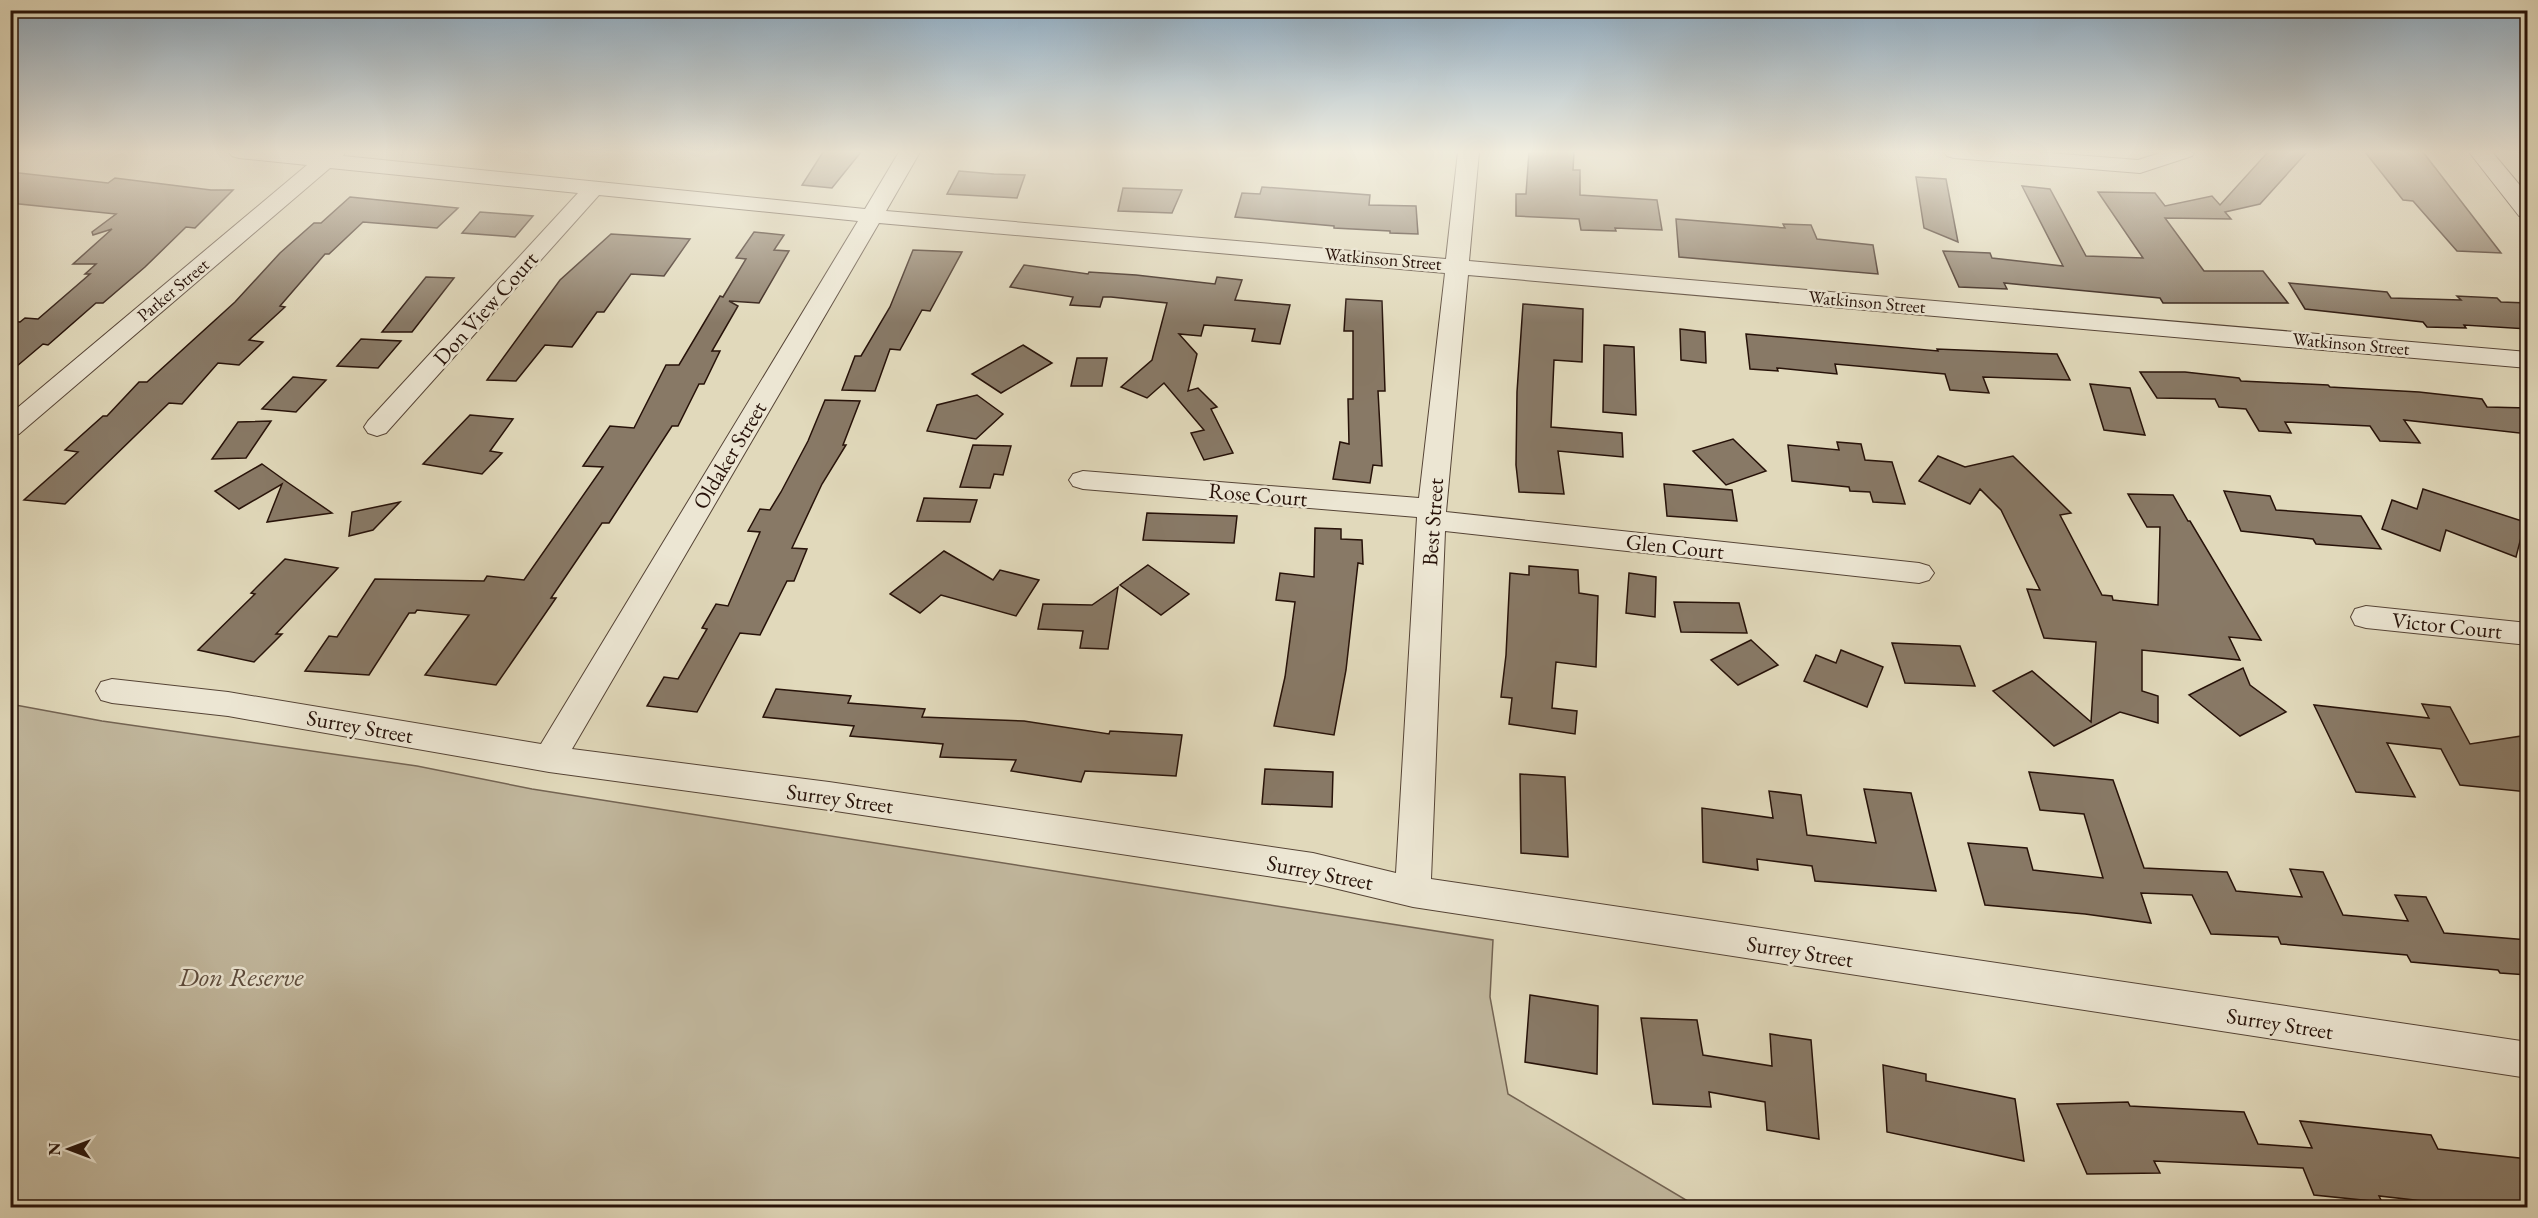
<svg xmlns="http://www.w3.org/2000/svg" width="2538" height="1218" font-family="'EB Garamond',serif">
<style>
.green{fill:#c1b79d;stroke:#746453;stroke-width:1.5}
.building{fill:#887966;stroke:#271209;stroke-width:1.5}
.lines{fill:none;stroke-linecap:round;stroke-linejoin:round}
.street-casing{stroke:#564436;stroke-width:2}
.secondary-casing{stroke:#271209;stroke-width:2}
.street{fill:#ece6d3;fill-rule:evenodd}
.secondary{fill:#ece6d3;fill-rule:evenodd}
.labels{text-anchor:middle;stroke-width:5;stroke-linejoin:round;paint-order:stroke}
.far-street-label{font-size:18px;fill:#271209;stroke:#ece6d3}
.street-label{font-size:22px;fill:#271209;stroke:#ece6d3}
.near-park-label{font-size:27px;font-style:italic;fill:#5d4c3d;stroke:#ece6d3}
</style>
<rect width="100%" height="100%" fill="#e1d9bb"/>
<filter id="stains"><feTurbulence type="fractalNoise" baseFrequency=".00333" numOctaves="4"/><feColorMatrix values="0 0 0 0 .2 0 0 0 0 .09 0 0 0 0 .02 0 0 0 .5 -.17"/></filter>
<radialGradient id="worn" r=".72"><stop offset=".6" stop-color="#630" stop-opacity="0"/><stop offset="1" stop-color="#630" stop-opacity=".3"/></radialGradient>
<!-- green -->
<path class="green" d="M10,704L102,721L417,766L532,789L1493,940L1490,997L1508,1094L1696,1206L1704,1207H11Z"/>
<!-- building -->
<g class="building">
<path d="M823,152H861L832,188L802,185Z"/>
<path d="M1529,152H1574L1573,170H1580V195L1657,200L1662,230L1615,228L1616,231L1581,230L1579,219L1516,216V194H1526Z"/>
<path d="M2268,152H2307L2260,204L2225,212L2231,219L2165,218L2204,271H2263L2288,303H2163L2160,298L2004,283L2007,289L1959,287L1943,251L1990,253L1992,258L2063,266L2022,186L2050,189L2086,256L2143,258L2098,192L2155,193L2165,206L2212,196L2220,205Z"/>
<path d="M2365,152H2423L2501,253L2457,251L2413,201L2403,200Z"/>
<path d="M959,171L994,174L1025,175L1017,198L947,194Z"/>
<path d="M10,172L108,183L115,178L211,190H233L195,228L186,227L145,267L103,303H96L48,345L43,344L10,372V321L20,322L25,318L38,319L90,274H85L96,264H73L112,229L93,235L92,232L116,214L10,203Z"/>
<path d="M1916,177L1946,179L1958,242L1924,228Z"/>
<path d="M1262,187L1370,195L1369,205L1416,206L1418,234L1390,233V231L1334,228V226L1235,217L1242,193L1260,194Z"/>
<path d="M1123,188L1182,190L1172,213L1118,211Z"/>
<path d="M350,197L458,208L437,228L363,222L329,254H325L280,306L285,307L249,340L263,342L239,365L218,363L182,404L169,403L65,504L24,500L78,452L65,450L103,416H107L139,382H147L235,302L280,253L314,223H321Z"/>
<path d="M480,212L533,216L515,237L462,233Z"/>
<path d="M1676,219L1785,228L1783,224L1811,225L1817,239L1873,245L1878,274L1679,257Z"/>
<path d="M754,232L784,235L774,250L789,251L759,303L729,301L738,306L712,351H720L704,384H699L678,426H672L609,523H602L551,598H556L496,685L425,675L469,615L417,610L415,613H409L369,675L305,671L329,636L337,637L375,579L484,581L487,576L524,580L603,467L583,466L610,426L634,428L666,365H679L720,296L723,297L746,259L736,258Z"/>
<path d="M611,234L690,239L664,276L631,274L604,312H597L572,347L545,345L516,381L487,380L560,280Z"/>
<path d="M913,250L962,252L930,311L922,310L900,350L890,349L875,391L842,390L855,356H861L890,307Z"/>
<path d="M1024,265L1088,274L1089,272L1136,275L1215,284L1217,277L1242,280L1235,300L1290,305L1280,344L1252,341L1255,329L1204,325L1201,336L1179,334L1197,354L1188,391L1198,388L1217,407L1211,409L1233,453L1204,460L1191,433L1204,430L1164,383L1147,398L1121,387L1152,360L1167,303L1111,297H1103L1100,307L1070,305L1073,297L1010,287Z"/>
<path d="M426,277L454,278L412,332H382Z"/>
<path d="M2289,283L2387,292L2391,298L2461,300L2457,296L2497,298L2501,302L2528,303V329L2464,325L2466,328L2427,327L2423,322L2305,309Z"/>
<path d="M1346,299L1382,301L1385,391H1378L1382,466L1373,465L1370,483L1333,479L1340,442L1349,444L1348,399H1353V331H1344Z"/>
<path d="M1523,304L1583,309L1582,362L1554,360L1551,427L1622,433L1623,457L1558,451L1564,494L1519,492L1516,465L1517,392Z"/>
<path d="M1680,329L1705,332L1706,363L1681,360Z"/>
<path d="M1746,334L1938,351L1937,349L2057,354L2070,380L1983,377L1989,393L1950,390L1945,374L1835,364L1837,374L1777,368L1778,371L1750,369Z"/>
<path d="M361,339L401,341L378,368L337,366Z"/>
<path d="M1023,345L1052,363L1001,393L972,374Z"/>
<path d="M1604,345L1634,347L1636,415L1603,412Z"/>
<path d="M1077,358H1107L1102,386H1071Z"/>
<path d="M2140,372H2185L2239,378L2241,381L2328,385L2330,387L2419,392L2482,399L2487,407L2528,408V434L2404,420L2420,443L2380,441L2370,426L2285,422L2291,433L2259,431L2246,409L2219,407L2215,399L2157,398Z"/>
<path d="M293,377L326,380L296,412L262,409Z"/>
<path d="M2090,384L2130,388L2145,435L2104,430Z"/>
<path d="M977,395L1003,414L976,439L927,431L937,405Z"/>
<path d="M825,400L860,401L843,445H846L822,484L792,548L807,549L794,581H787L760,635L740,633L697,712L647,706L664,677L678,679L707,629L702,628L716,604L728,606L760,532L748,531L760,509L770,510L781,492L808,441Z"/>
<path d="M470,415L513,419L490,451L502,453L482,474L423,464Z"/>
<path d="M271,421L246,458L212,459L238,422Z"/>
<path d="M1733,439L1766,471L1726,485L1693,451Z"/>
<path d="M1837,442L1861,444L1865,460L1892,462L1905,504L1873,502L1870,492L1850,491L1849,487L1792,481L1788,445L1839,450Z"/>
<path d="M973,445L1011,446L1003,475L994,474L990,488L960,487Z"/>
<path d="M1938,456L1965,467L2013,456L2071,513L2060,515L2102,595L2112,596L2113,600L2158,605L2160,527H2147L2128,494L2173,495L2188,521H2190L2261,640L2229,637L2240,660L2142,650V691L2158,696V723L2120,712L2054,746L1993,691L2032,671L2091,722L2096,642L2044,638L2027,589L2040,590L2001,510L1980,489L1970,504L1919,481Z"/>
<path d="M262,464L287,482L332,513L267,522L282,484L239,509L215,491Z"/>
<path d="M1664,484L1732,490L1737,521L1667,516Z"/>
<path d="M2423,489L2525,522L2516,557L2446,530L2440,551L2382,529L2392,500L2417,509Z"/>
<path d="M2224,491L2270,496L2276,510L2361,516L2381,549L2316,544L2313,539L2241,531Z"/>
<path d="M924,498L977,500L970,522L917,521Z"/>
<path d="M400,502L373,530L349,536L352,512Z"/>
<path d="M1147,513L1237,516L1234,543L1143,540Z"/>
<path d="M1315,528L1341,529V539L1362,540L1363,564L1358,563L1346,670L1334,735L1274,726L1285,677L1295,602L1276,600L1280,573L1314,577Z"/>
<path d="M944,551L993,580L1000,570L1039,580L1016,616L941,595L920,613L890,594Z"/>
<path d="M285,559L338,568L276,634H282L254,662L198,650L255,594L251,593Z"/>
<path d="M1148,565L1189,594L1161,615L1120,585Z"/>
<path d="M1529,566L1578,570L1579,593L1598,596L1596,667L1556,662L1552,708L1577,711L1575,734L1509,724L1512,698L1501,697L1506,655L1510,573L1529,575Z"/>
<path d="M1629,573L1656,577L1655,617L1626,613Z"/>
<path d="M1118,587L1108,649L1080,648L1083,631L1038,629L1043,604L1092,605Z"/>
<path d="M1674,602L1739,603L1747,633L1681,632Z"/>
<path d="M1751,640L1778,665L1738,685L1711,660Z"/>
<path d="M1892,643L1960,646L1975,686L1905,683Z"/>
<path d="M1841,650L1883,667L1867,707L1804,681L1816,655L1836,663Z"/>
<path d="M2243,668L2250,685L2286,712L2240,736L2189,695Z"/>
<path d="M776,689L851,696L848,703L925,709L922,717L1024,721L1109,734L1110,731L1182,735L1176,776L1085,771L1081,782L1011,771L1016,760L940,757L943,744L850,736L854,726L763,717Z"/>
<path d="M2422,704L2450,707L2470,744L2528,735V792L2460,785L2441,749L2387,743L2415,797L2356,792L2314,705L2429,718Z"/>
<path d="M1265,769L1333,772L1332,807L1262,804Z"/>
<path d="M2029,772L2113,780L2144,868L2227,872L2236,891L2302,897L2290,869L2323,872L2343,915L2408,921L2395,895L2426,897L2444,933L2528,940V975L2500,973L2498,970L2411,962L2407,955L2281,944L2278,937L2211,934L2192,895L2141,893L2151,923L2085,914L1985,905L1968,843L2027,848L2033,870L2103,878L2084,814L2040,810Z"/>
<path d="M1520,774L1565,777L1568,857L1521,853Z"/>
<path d="M1864,789L1911,793L1936,891L1815,881L1812,866L1757,859L1758,870L1703,862L1702,808L1773,818L1769,791L1801,795L1807,835L1876,843Z"/>
<path d="M1530,995L1598,1006L1597,1074L1525,1062Z"/>
<path d="M1641,1018L1697,1020L1703,1055L1772,1066L1770,1034L1811,1040L1819,1139L1767,1130L1765,1102L1709,1092L1711,1107L1653,1104Z"/>
<path d="M1883,1065L1926,1074V1081L2015,1099L2024,1161L1887,1132Z"/>
<path d="M2128,1102L2130,1106L2244,1112L2258,1144L2312,1148L2300,1121L2431,1135L2438,1149L2528,1159V1208H2484L2379,1196L2382,1202L2314,1195L2303,1168L2154,1161L2160,1173L2087,1174L2057,1104Z"/>
</g>
<g class="lines">
<defs>
<g id="street">
<path d="M229,152H345L343,156L865,209L899,152H920L886,211L1446,259L1458,152H1479L1469,261L2528,352V368L1468,275L1446,512L1919,563L1929,566L1934,573L1929,580L1919,583L1445,531L1431,879L2528,1042V1078L1413,907L1313,883L829,810L549,772L228,716L112,703L101,700L96,691L101,682L112,679L228,692L541,744L858,221L599,195L386,433L377,436L368,433L364,427L368,421L578,193L330,168L19,434L10,436V414L307,165L239,158L232,156ZM879,223L1445,273L1419,498L1083,471L1073,474L1069,480L1073,486L1083,489L1417,517L1396,873L1313,853L829,782L572,749Z"/>
<path d="M1944,152H2036L2138,160L2163,152H2195L2192,156L2140,173L1954,158L1947,156Z"/>
<path d="M2366,606L2528,623V645L2366,628L2355,625L2351,617L2355,609Z"/>
</g>
<path id="secondary" d="M2469,152H2492L2528,195V218L2519,216Z"/>
</defs>
<!-- street casing -->
<use href="#street" class="street-casing"/>
<!-- secondary casing -->
<use href="#secondary" class="secondary-casing"/>
<!-- street -->
<use href="#street" class="street"/>
<!-- secondary -->
<use href="#secondary" class="secondary"/>
</g>
<!-- sky -->
<linearGradient id="sky" x2="0" y2="1"><stop stop-color="#8ca8be"/><stop offset="0.47" stop-color="#f2eee0"/><stop offset="1" stop-color="#f2eee0" stop-opacity="0"/></linearGradient>
<rect width="2538" height="323" fill="url(#sky)"/>
<g class="labels">
<!-- far-street labels -->
<g class="far-street-label">
<text transform="translate(1383 259) rotate(5)" y="6">Watkinson Street</text>
<text transform="translate(173 290) rotate(-40)" y="6">Parker Street</text>
<text transform="translate(1867 302) rotate(5)" y="6">Watkinson Street</text>
<text transform="translate(2351 344) rotate(5)" y="6">Watkinson Street</text>
</g>
<!-- street labels -->
<g class="street-label">
<text transform="translate(485 308) rotate(-48)" y="8">Don View Court</text>
<text transform="translate(729 455) rotate(-59)" y="8">Oldaker Street</text>
<text transform="translate(1258 494) rotate(5)" y="8">Rose Court</text>
<text transform="translate(1432 522) rotate(-86)" y="8">Best Street</text>
<text transform="translate(1675 546) rotate(6)" y="8">Glen Court</text>
<text transform="translate(2447 625) rotate(6)" y="8">Victor Court</text>
<text transform="translate(360 726) rotate(10)" y="8">Surrey Street</text>
<text transform="translate(840 798) rotate(8)" y="8">Surrey Street</text>
<text transform="translate(1320 872) rotate(11)" y="8">Surrey Street</text>
<text transform="translate(1800 951) rotate(9)" y="8">Surrey Street</text>
<text transform="translate(2280 1023) rotate(9)" y="8">Surrey Street</text>
</g>
<!-- near-park labels -->
<g class="near-park-label">
<text x="241" y="986">Don Reserve</text>
</g>
</g>
<!-- margin -->
<rect width="2538" height="1218" fill="none" stroke="#e1d9bb" stroke-width="36"/>
<rect x="12" y="12" width="2514" height="1194" fill="none" stroke="#271209" stroke-width="3"/>
<rect x="18" y="18" width="2502" height="1182" fill="none" stroke="#271209" stroke-width="1.5"/>
<!-- north arrow -->
<g transform="translate(69 1149) rotate(270)" stroke="#ece6d3" stroke-width="4.5" paint-order="stroke">
<path d="M0-4.5L10 22L0 15L-10 22Z" fill="#271209"/>
<text y="-9" font-size="16" font-weight="bold" text-anchor="middle" fill="#271209">N</text>
</g>
<rect width="100%" height="100%" filter="url(#stains)"/>
<rect width="100%" height="100%" fill="url(#worn)"/>
</svg>
